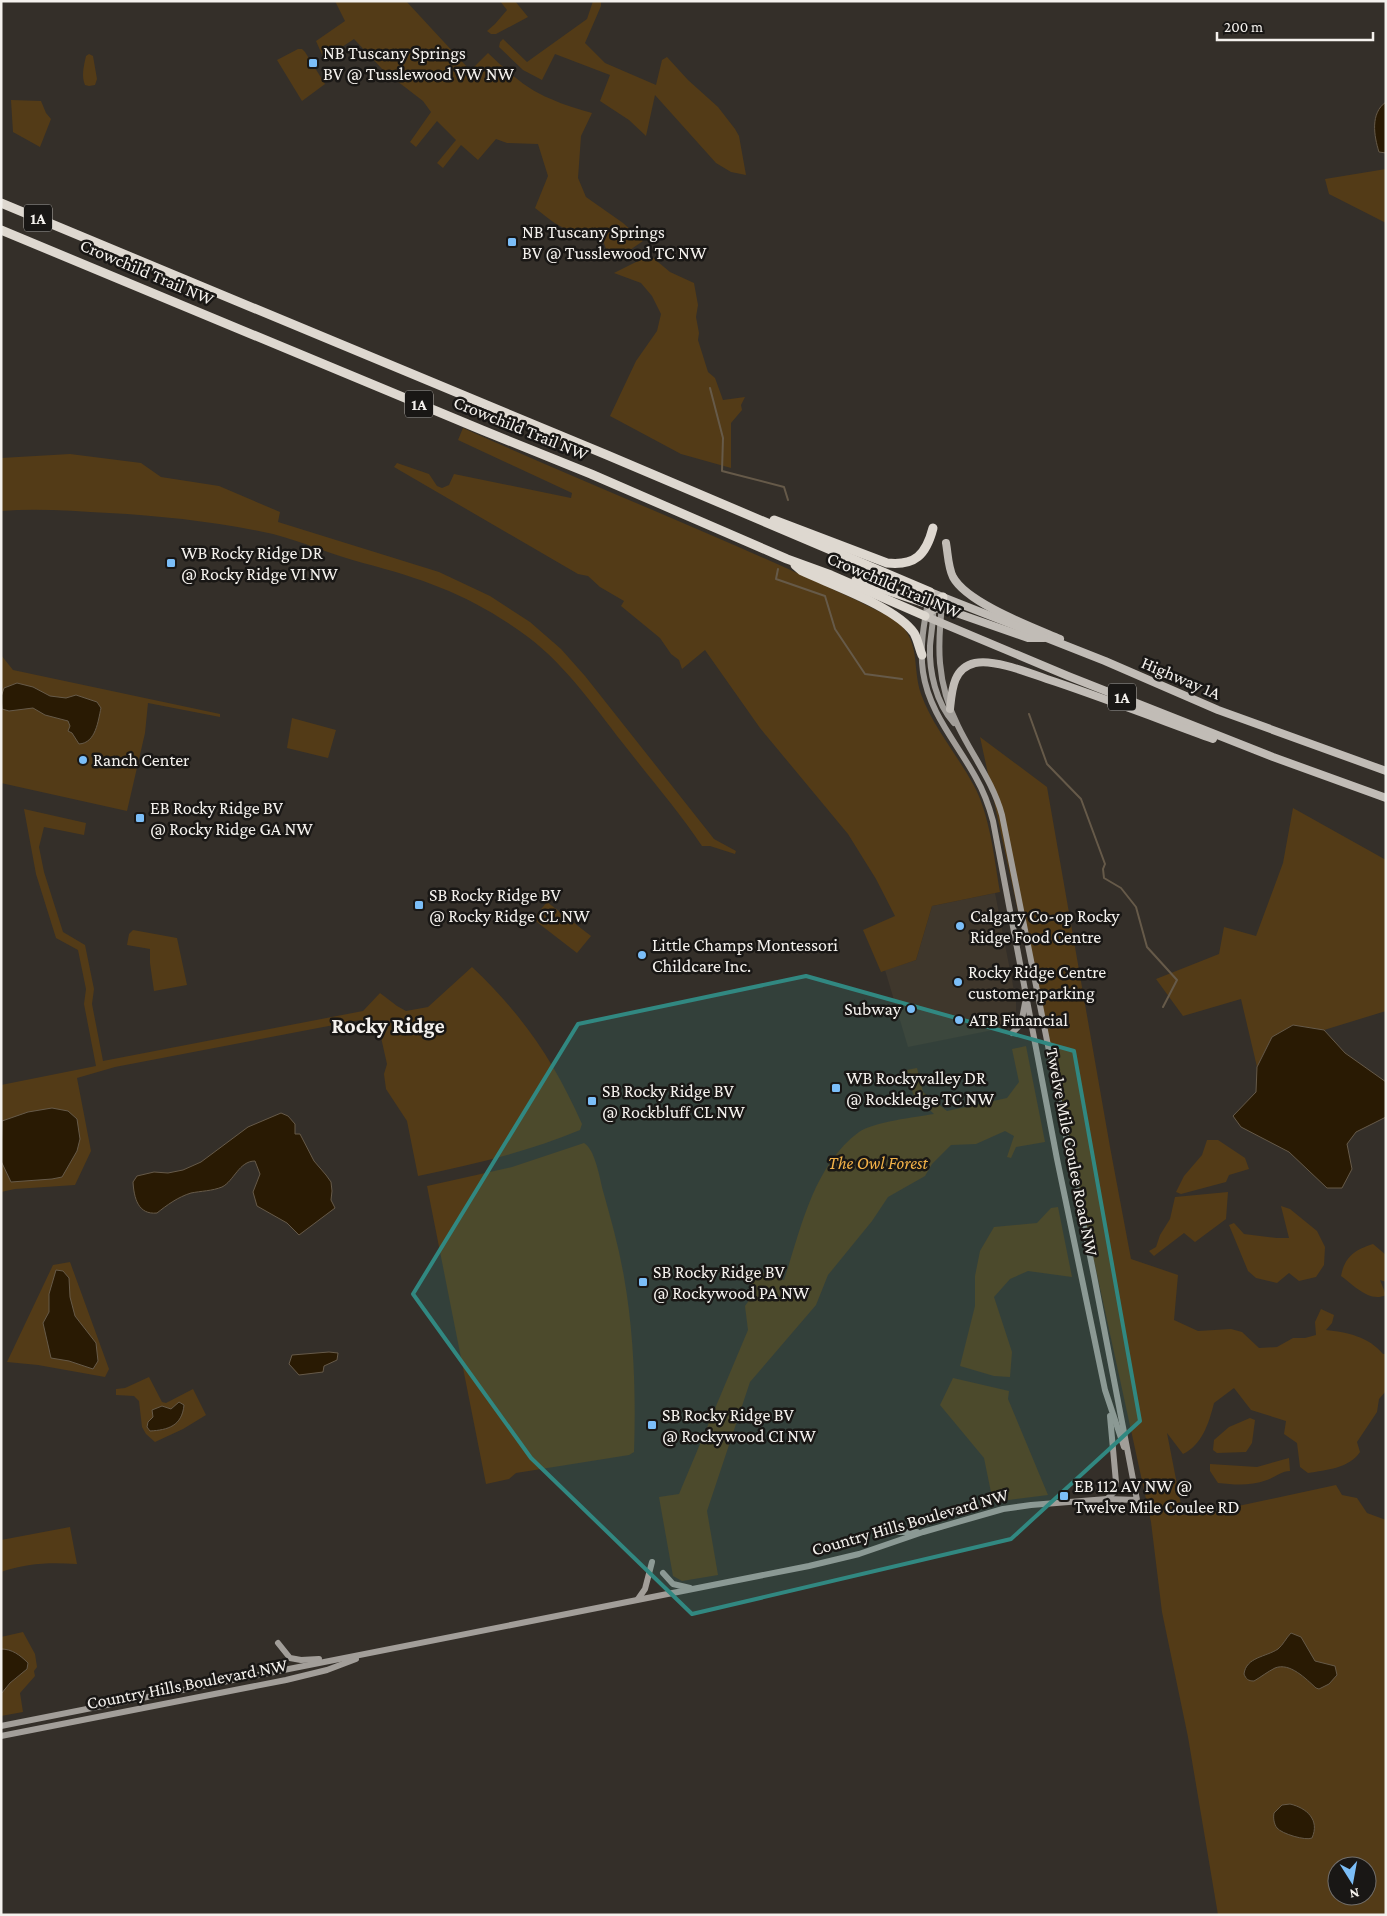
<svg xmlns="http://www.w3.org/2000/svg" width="1387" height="1916" font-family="'Crimson Pro',serif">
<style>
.built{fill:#3f372c}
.green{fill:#533b17;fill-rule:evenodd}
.water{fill:#291a03;stroke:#665a49}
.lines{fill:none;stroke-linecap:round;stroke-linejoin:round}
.stream{stroke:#665a49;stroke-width:2}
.secondary{stroke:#a29e99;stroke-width:6}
.primary{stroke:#c1bcb6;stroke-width:8}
.highway{stroke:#ded8d0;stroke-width:9}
.marked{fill:#318881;fill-opacity:0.2;stroke:#318881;stroke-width:4;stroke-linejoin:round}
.poi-dot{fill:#7bbef8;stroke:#191715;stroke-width:2}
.labels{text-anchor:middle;stroke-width:5;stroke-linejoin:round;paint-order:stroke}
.shield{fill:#191715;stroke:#b2b0ac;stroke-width:1}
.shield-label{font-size:16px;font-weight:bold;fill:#f4f1ed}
.poi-label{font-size:18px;fill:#f4f1ed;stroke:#191715;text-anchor:start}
.street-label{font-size:18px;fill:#f4f1ed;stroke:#191715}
.park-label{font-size:18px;font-style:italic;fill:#f2b148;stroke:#191715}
.district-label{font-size:22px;font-weight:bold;fill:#f4f1ed;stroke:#191715}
</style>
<rect width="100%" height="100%" fill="#342f29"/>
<!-- built -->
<path class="built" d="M995,893L1016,1001V1024L1013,1026L908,1047L885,970L916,960L932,906Z"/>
<!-- green -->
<g class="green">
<path d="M335,1H406L468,68L472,69L488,53C507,71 526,89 551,99C564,105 578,109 592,113L581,136L578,178L586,197L623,223L643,241L627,252L610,259L600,233C593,231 584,234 576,232C560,229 548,218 535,208L548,176L538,144L507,143L496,139L478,160L461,145L443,168L437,163L456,140L437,121L416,147L410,142L431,112L423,101L384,71L354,39L324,59L316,41L345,21Z"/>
<path d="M500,1H515L528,17L496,34H491L487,31L495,24L507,10Z"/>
<path d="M593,1H601V6L585,43L605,63L656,85L662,60L667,57L688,80L718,107L735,129L739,136L746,175L731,172L716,163L655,95L646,136L629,120L600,101L610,75L555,54L542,80L523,70L499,47L500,42L503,39L527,62L587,19Z"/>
<path d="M298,49H302L305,52L325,84L302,101L277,60Z"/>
<path d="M89,54L93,56L97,79L95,85L89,86L85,85C81,76 84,65 86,56Z"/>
<path d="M11,100L41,101L46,113L51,119L40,147L13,132Z"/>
<path d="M1386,169V223L1329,194L1325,179Z"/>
<path d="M648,256L652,257L670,272L694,283L698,305L696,317L699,333L698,340L708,372L715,378L723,400L745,397L741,405L742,410L731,423V468L681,454L610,416L636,361L657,331L661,314L652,296L641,283L614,273Z"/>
<path d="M463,428C574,478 687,523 797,573C823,585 849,596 874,609C882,613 891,616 898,622C921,643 912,667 921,694C933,727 956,753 973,784C990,814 994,858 1000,892L932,906L916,960L881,972L863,930L895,916L876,879L848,834L760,728L705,650L682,669L679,660L671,654L660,638L621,606L624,601L600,587L588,576L578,574L394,467L397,463L429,474L437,486L442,488L449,485L454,474L571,498L572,493L458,440Z"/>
<path d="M70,454L141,463L161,477L219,486L280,512L278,522L439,572L490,596L530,622L561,649L585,676L714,839L736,851L735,854L710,846H702C680,813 654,783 629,751C598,712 568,667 528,637C474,597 428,580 363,563C333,555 303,542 273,534C219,522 163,516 109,513C73,511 37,508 1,511V458Z"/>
<path d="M1,655L13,670L220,714V717L148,703L145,733L127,811L1,783Z"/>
<path d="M292,718L336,730L328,758L287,748Z"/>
<path d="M980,737L1047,787L1110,1147L1131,1259L1178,1275L1174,1320L1198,1331L1231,1329L1242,1332L1259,1348L1277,1347L1293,1338H1305L1316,1335L1315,1322L1321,1309L1334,1315L1332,1323L1326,1330C1347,1332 1369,1337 1383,1354H1386V1391L1379,1399L1377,1412L1357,1442L1360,1452C1350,1468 1326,1470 1308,1473L1300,1467L1297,1443L1284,1434L1286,1421L1251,1410L1234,1388L1214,1403C1209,1423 1202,1445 1183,1454L1167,1433L1183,1515L1215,1511L1336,1485L1342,1495L1357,1498L1367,1513L1386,1520V1915H1218L1188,1737L1162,1612L1151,1522ZM1337,1866H1367V1896H1337Z"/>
<path d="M1293,808L1386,860V1011L1324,1030L1293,1025L1272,1037L1257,1067L1241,999L1183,1016L1156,979L1219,954L1224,927L1256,936L1283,863Z"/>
<path d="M24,809L86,823L84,835L44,827L39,847L44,872L63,932L85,945L94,989L92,1004L103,1061L363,1011L380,993L397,1006L406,1011L428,1007L472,967C522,1014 554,1061 582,1124L580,1130C528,1152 474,1164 418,1176L407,1121L386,1089L384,1074L387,1064L380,1033L360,1020L115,1067L77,1078L91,1151L75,1185L15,1189L1,1192V1085L96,1066L84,1004L86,989L78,950L56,938L36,874Z"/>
<path d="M547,902L591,936L577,953L533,919Z"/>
<path d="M133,930L177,938L187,985L154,991L150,963V949L127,945L129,934Z"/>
<path d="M1026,1046L1045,1142L1016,1147L1011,1158L1007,1157L1014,1136L1005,1131L976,1144L951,1145L932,1164L925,1176L888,1197L872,1221L828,1275L816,1305L750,1382L707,1511L718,1575L682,1581L673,1576L659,1497L679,1494L748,1330L745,1306L752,1296V1284L757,1271L784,1280C801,1229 813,1166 859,1132C873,1122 916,1117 934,1114L913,1094L907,1070L917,1068L923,1092L947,1111L1007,1098L1019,1082L1012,1049Z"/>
<path d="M1207,1140H1218L1245,1158L1249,1169L1229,1175L1226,1182L1181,1194L1176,1192L1184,1176L1202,1155Z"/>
<path d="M584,1143C595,1149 600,1179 603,1191C611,1219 619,1248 624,1277C634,1334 636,1393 634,1452L629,1455L516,1473L509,1479L486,1484L427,1186L512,1167Z"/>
<path d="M1228,1192L1226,1219L1195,1242L1184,1233L1154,1256L1149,1251L1156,1247L1160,1235L1170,1219L1175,1197Z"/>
<path d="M1281,1206L1290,1209L1317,1231L1325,1247L1324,1265L1316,1277L1299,1281L1289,1273L1277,1283L1256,1278L1248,1271L1229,1225L1234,1223L1244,1234L1277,1238H1289Z"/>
<path d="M1058,1207L1072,1277L1028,1271L1010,1279L994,1297L1012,1352L1010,1377L994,1376L960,1366L975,1306V1276L980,1251L994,1227L1037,1223L1051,1208Z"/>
<path d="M1373,1244L1386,1255V1282L1380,1280L1386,1295C1369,1303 1354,1285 1341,1276C1345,1256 1355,1250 1373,1244Z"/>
<path d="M70,1262L109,1369L105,1377L38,1365L7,1362L53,1265Z"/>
<path d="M149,1377L162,1402L166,1403L193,1389L206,1415L183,1429L155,1442L146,1434L142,1427L139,1401L134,1396L116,1395V1389L125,1388Z"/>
<path d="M953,1378L1009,1391L1008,1399L1048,1495L993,1502L984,1458L940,1405Z"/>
<path d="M1250,1418L1255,1420L1252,1443L1246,1452L1217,1453L1213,1450L1214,1440L1229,1427Z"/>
<path d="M1289,1458L1290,1471C1281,1471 1276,1477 1267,1480C1250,1486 1236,1485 1218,1483L1210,1471V1464L1257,1467Z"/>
<path d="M70,1527L77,1564C51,1562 26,1563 1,1572V1540Z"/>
<path d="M23,1632L35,1654L37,1667L34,1671L35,1676L20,1693L23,1712L1,1716V1637Z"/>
</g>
<!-- water -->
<g class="water">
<path d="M1386,102V153L1379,152C1374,136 1370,113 1386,102Z"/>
<path d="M17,683L33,687L50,696L66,698L76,695L97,702L101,708C98,721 96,743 79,744L72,733L68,731L70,726L68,721L45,715L33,708L9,711L2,709L1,697L4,688Z"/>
<path d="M1293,1025L1324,1030L1345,1053L1386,1082V1117L1356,1132L1347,1144L1352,1169L1342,1188H1327L1289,1152L1241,1127L1233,1116L1256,1092L1257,1067L1272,1037Z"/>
<path d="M52,1108L68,1111L77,1119L80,1139L77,1151L62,1177L52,1179L11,1182L1,1161L2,1121L28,1112Z"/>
<path d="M281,1113L288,1116L295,1124V1134H300L314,1161L326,1175L331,1182L332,1191L331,1200L335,1208L299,1235L287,1223L257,1206L253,1192L260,1174L255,1161C239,1161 234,1181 222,1187C212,1191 201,1191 191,1193C178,1197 167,1205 157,1213C138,1215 134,1198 133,1182L137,1176L154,1172L168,1173L183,1170L201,1162L248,1127Z"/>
<path d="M56,1270L63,1271L69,1278L70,1297L75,1316L96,1343L98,1361L93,1369L69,1361L51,1358L43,1323L49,1312V1294Z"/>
<path d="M329,1352L338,1353L337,1360L324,1366L323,1372L299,1375L289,1364L292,1355Z"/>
<path d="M179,1402L184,1405C182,1426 168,1430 150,1431L147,1427L148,1422L153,1417L152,1410L162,1406L171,1409Z"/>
<path d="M1291,1633L1301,1637L1315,1661L1335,1666L1337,1675L1329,1684L1319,1689L1316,1688C1306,1679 1290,1662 1275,1668C1267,1672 1261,1677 1254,1681C1248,1681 1246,1679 1244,1674C1246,1657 1266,1657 1278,1649C1283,1645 1286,1638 1291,1633Z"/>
<path d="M1,1649C12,1649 20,1655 28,1663L27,1669L10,1683L1,1694Z"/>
<path d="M1290,1804C1307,1808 1320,1820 1312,1838C1306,1841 1282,1834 1277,1828C1274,1824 1273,1818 1274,1813L1282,1805Z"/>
</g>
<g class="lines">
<!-- stream -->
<g class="stream">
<path d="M710,388L723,438L722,471L784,487L788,500"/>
<path d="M778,569L776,579L825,596L835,629L865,674L902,679"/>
<path d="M1029,714L1047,764L1081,799L1105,864L1103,869L1104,878L1121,888L1136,907L1147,947L1177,980L1163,1007"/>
</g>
<!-- secondary -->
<g class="secondary">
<path d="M930,592C925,618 919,645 923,672C929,713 957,743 976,778C984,792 989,806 993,821L1057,1159L1105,1390L1124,1447"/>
<path d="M933,606C934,620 931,633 930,646C929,672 936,703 954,723"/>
<path d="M1012,1033L1021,1024L1025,1003"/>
<path d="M1107,1499L1114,1492L1116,1482L1110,1416"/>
<path d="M889,1530L895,1532H917"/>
<path d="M663,1573L673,1584L690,1588"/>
<path d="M638,1599L645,1589L652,1562"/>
<path d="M278,1643L290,1658L301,1660L319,1659"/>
<path d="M1,1726L809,1566L859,1554L923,1532L1003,1509L1031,1505L1107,1499L1137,1500L1094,1276L1002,815C993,782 973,757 958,726C936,682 937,645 943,597"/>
<path d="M1,1736L286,1680L327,1670L356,1659"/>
</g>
<!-- primary -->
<g class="primary">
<path d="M946,543C948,554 948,567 953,577C967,603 1032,627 1060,639"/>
<path d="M930,592L1105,661L1218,710L1386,771"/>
<path d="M1044,638H1028L942,608L934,609L925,616L1068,676L1273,757L1386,798"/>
<path d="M950,709C952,690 953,668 975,663C995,658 1037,676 1056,682C1109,700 1161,720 1213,739"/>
</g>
<!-- highway -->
<g class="highway">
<path d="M1,203L607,455L930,592"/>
<path d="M1,230L482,430L591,474L787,559L831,575L925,616"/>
<path d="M774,520L887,563C915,566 926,555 933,528"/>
<path d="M795,565L802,571C832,585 896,607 914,633C918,640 919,648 922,655"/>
<path d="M856,580L928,604L937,601L943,597"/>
</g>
</g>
<!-- marked area -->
<path class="marked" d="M806,976L1074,1051L1140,1421L1011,1539L692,1614L531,1458L413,1294L578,1024Z"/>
<!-- markers -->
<g class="poi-dot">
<rect x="308" y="58" width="10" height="10" rx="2.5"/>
<rect x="507" y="237" width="10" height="10" rx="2.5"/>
<rect x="166" y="558" width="10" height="10" rx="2.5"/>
<circle cx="83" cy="760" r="5"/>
<rect x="135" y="813" width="10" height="10" rx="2.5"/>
<rect x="414" y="900" width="10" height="10" rx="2.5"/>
<circle cx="960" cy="926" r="5"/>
<circle cx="642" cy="955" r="5"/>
<circle cx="958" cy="982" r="5"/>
<circle cx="911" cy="1009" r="5"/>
<circle cx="959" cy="1020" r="5"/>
<rect x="831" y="1083" width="10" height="10" rx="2.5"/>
<rect x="587" y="1096" width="10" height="10" rx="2.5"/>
<rect x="638" y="1277" width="10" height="10" rx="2.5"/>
<rect x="647" y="1420" width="10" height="10" rx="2.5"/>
<rect x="1059" y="1491" width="10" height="10" rx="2.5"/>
</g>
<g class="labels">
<!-- shield labels -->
<g class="shield">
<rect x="24" y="204.5" width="28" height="27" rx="4"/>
<rect x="405" y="390.5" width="28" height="27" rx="4"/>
<rect x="1108" y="683.5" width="28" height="27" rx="4"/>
</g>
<g class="shield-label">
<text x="38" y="224">1A</text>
<text x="419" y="410">1A</text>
<text x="1122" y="703">1A</text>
</g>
<!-- poi labels -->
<g class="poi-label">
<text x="323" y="59">NB Tuscany Springs<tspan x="323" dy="21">BV @ Tusslewood VW NW</tspan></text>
<text x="522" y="238">NB Tuscany Springs<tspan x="522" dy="21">BV @ Tusslewood TC NW</tspan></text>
<text x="181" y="559">WB Rocky Ridge DR<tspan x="181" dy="21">@ Rocky Ridge VI NW</tspan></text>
<text x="93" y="766">Ranch Center</text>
<text x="150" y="814">EB Rocky Ridge BV<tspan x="150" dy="21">@ Rocky Ridge GA NW</tspan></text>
<text x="429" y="901">SB Rocky Ridge BV<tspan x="429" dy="21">@ Rocky Ridge CL NW</tspan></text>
<text x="970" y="922">Calgary Co-op Rocky<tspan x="970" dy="21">Ridge Food Centre</tspan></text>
<text x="652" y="951">Little Champs Montessori<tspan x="652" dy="21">Childcare Inc.</tspan></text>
<text x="968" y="978">Rocky Ridge Centre<tspan x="968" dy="21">customer parking</tspan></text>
<text x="901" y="1015" text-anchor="end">Subway</text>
<text x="969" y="1026">ATB Financial</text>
<text x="846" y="1084">WB Rockyvalley DR<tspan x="846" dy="21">@ Rockledge TC NW</tspan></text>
<text x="602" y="1097">SB Rocky Ridge BV<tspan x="602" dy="21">@ Rockbluff CL NW</tspan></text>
<text x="653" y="1278">SB Rocky Ridge BV<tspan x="653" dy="21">@ Rockywood PA NW</tspan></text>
<text x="662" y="1421">SB Rocky Ridge BV<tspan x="662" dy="21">@ Rockywood CI NW</tspan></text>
<text x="1074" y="1492">EB 112 AV NW @<tspan x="1074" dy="21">Twelve Mile Coulee RD</tspan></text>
</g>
<!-- street labels -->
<g class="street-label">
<text transform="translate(147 272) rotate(23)" y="6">Crowchild Trail NW</text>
<text transform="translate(521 428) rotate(22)" y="6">Crowchild Trail NW</text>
<text transform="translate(894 585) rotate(23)" y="6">Crowchild Trail NW</text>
<text transform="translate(1181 678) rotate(23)" y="6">Highway 1A</text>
<text transform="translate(1072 1152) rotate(79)" y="6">Twelve Mile Coulee Road NW</text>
<text transform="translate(910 1522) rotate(-16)" y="6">Country Hills Boulevard NW</text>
<text transform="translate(187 1684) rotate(-11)" y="6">Country Hills Boulevard NW</text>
</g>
<!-- park labels -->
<g class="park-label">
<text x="878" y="1169">The Owl Forest</text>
</g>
<!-- district labels -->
<g class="district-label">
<text x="388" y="1033">Rocky Ridge</text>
</g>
</g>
<!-- border -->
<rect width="1387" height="1916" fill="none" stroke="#f4f1ed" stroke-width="5"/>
<!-- north arrow -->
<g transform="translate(1352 1881) rotate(169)"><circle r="24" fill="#191715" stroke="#716e6b"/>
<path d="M0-4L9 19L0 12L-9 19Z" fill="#7bbef8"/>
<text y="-8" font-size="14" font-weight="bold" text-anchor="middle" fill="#f4f1ed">N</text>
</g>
<!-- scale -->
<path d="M1217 32v8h156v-8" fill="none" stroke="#f4f1ed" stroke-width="2.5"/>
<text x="1224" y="32" font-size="15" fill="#f4f1ed" stroke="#191715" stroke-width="4" paint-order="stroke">200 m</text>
</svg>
